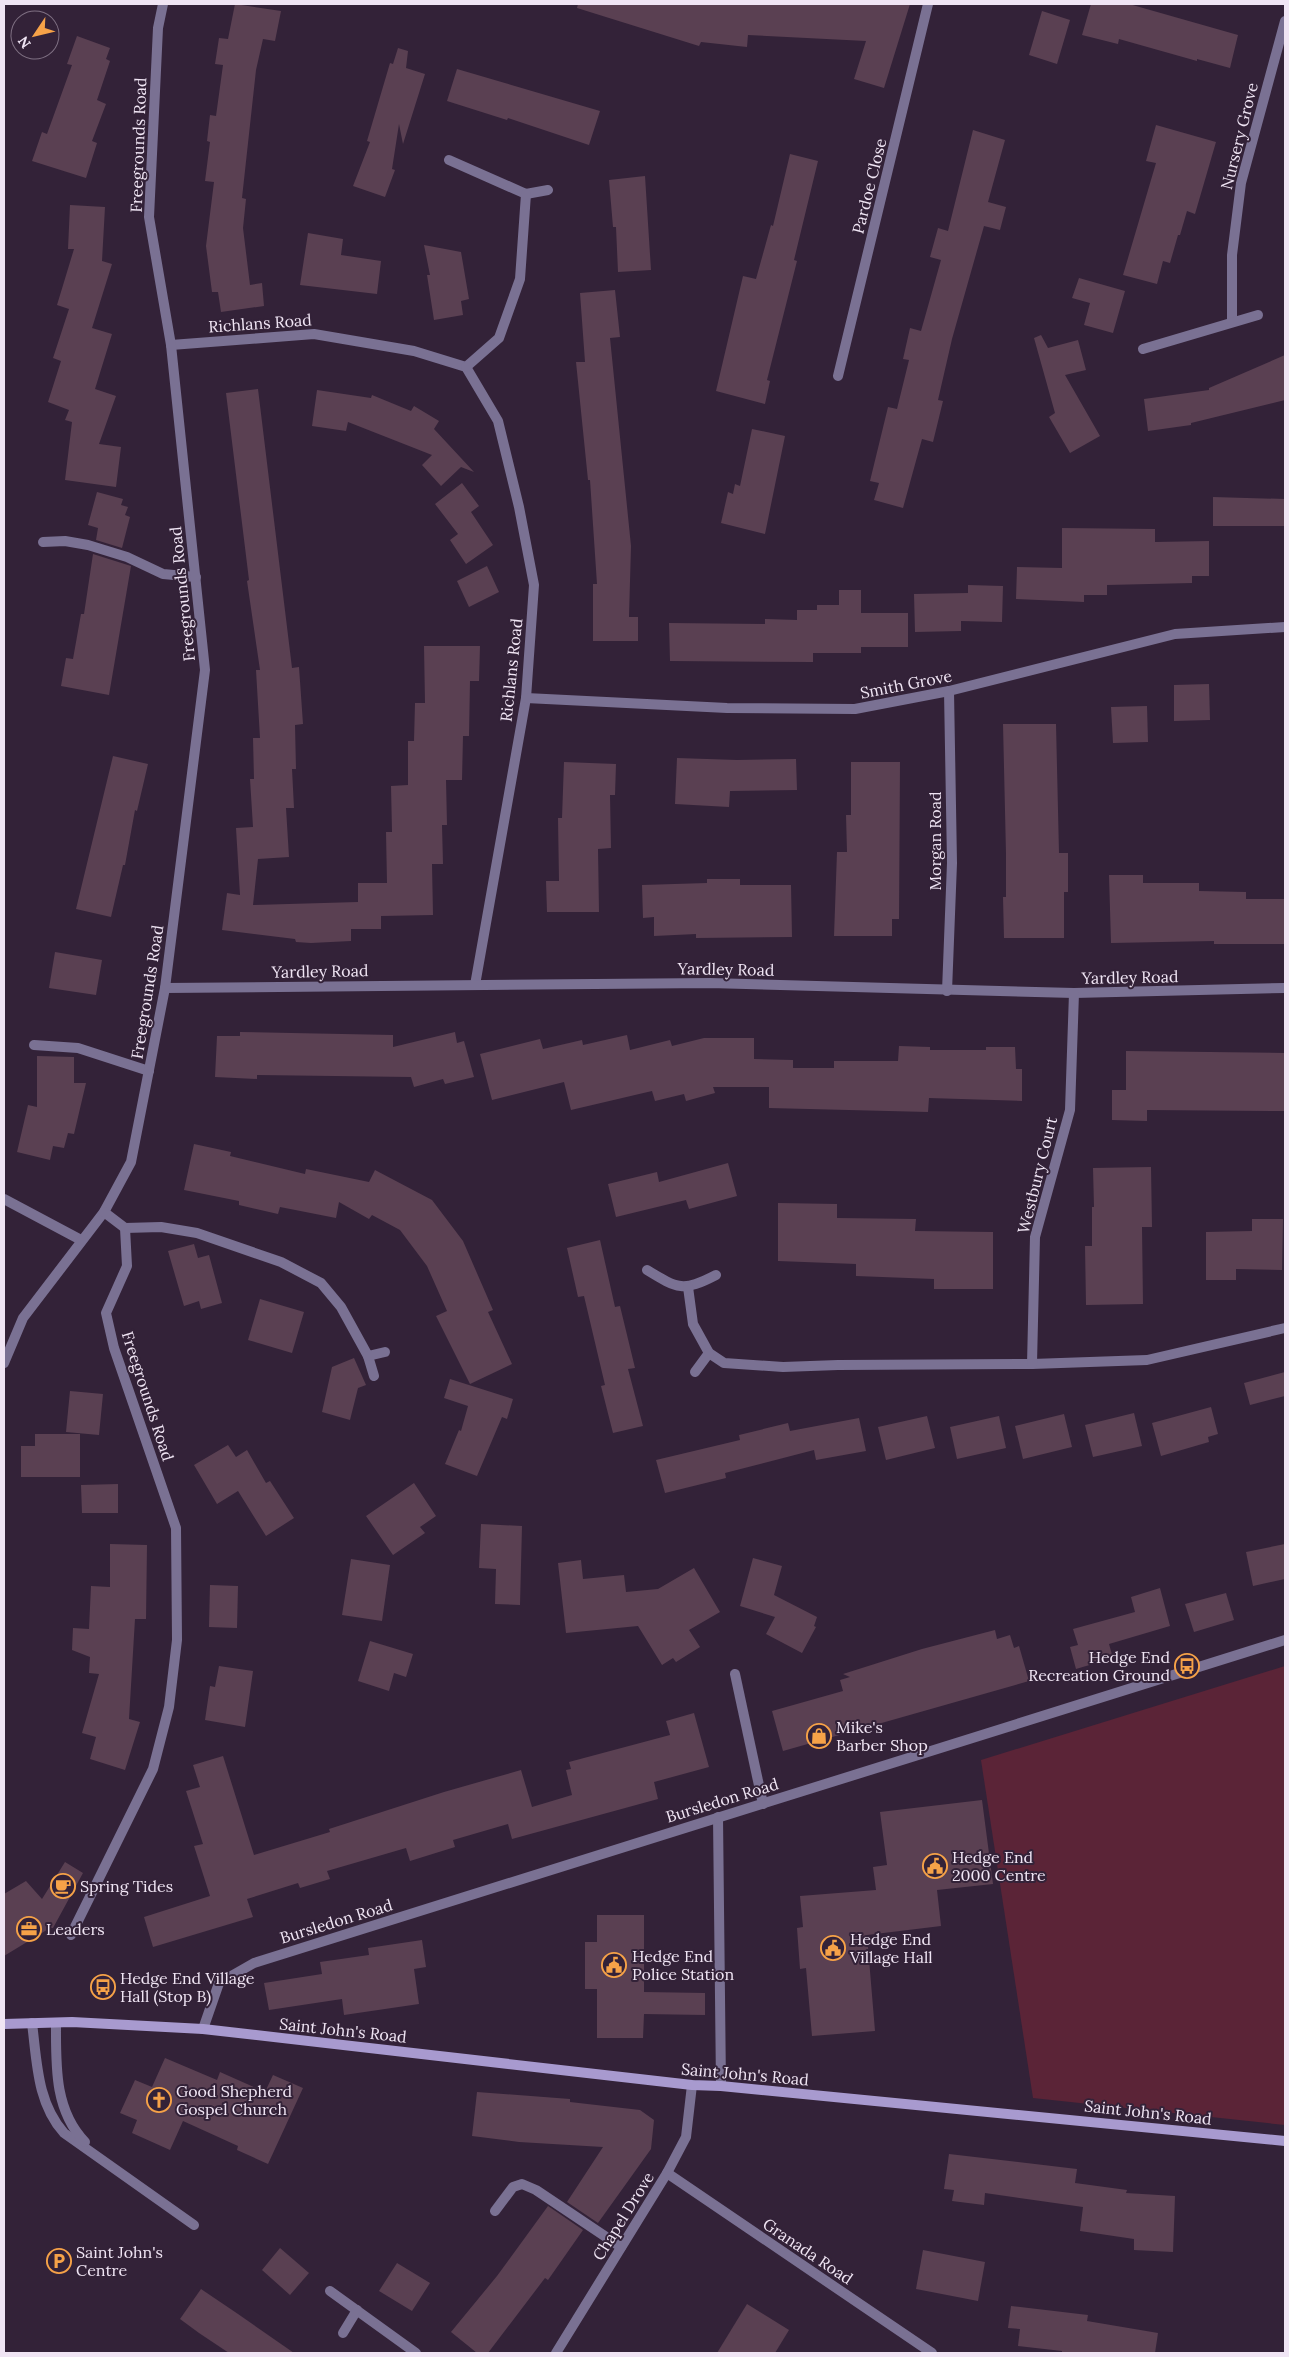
<svg xmlns="http://www.w3.org/2000/svg" width="1289" height="2357" font-family="Lora,serif">
<style>
.green{fill:#5b2437}
.building{fill:#5a4052}
.lines{fill:none;stroke-linecap:round;stroke-linejoin:round}
.service{stroke:#7a7193;stroke-width:10}
.minor{stroke:#7a7193;stroke-width:10}
.tertiary{stroke:#7a7193;stroke-width:10}
.secondary{stroke:#a89acf;stroke-width:10}
.labels{text-anchor:middle;stroke-width:4;stroke-linejoin:round;paint-order:stroke}
.street-label{font-size:16px;fill:#f0e5f4;stroke:#332238}
.poi-label{font-size:16px;fill:#f0e5f4;stroke:#332238;text-anchor:start}
</style>
<rect width="100%" height="100%" fill="#332238"/>
<!-- green -->
<path class="green" d="M1285,1666V2125L1033,2098L981,1760Z"/>
<!-- building -->
<g class="building">
<path d="M235,4L281,11L275,41L263,39L256,70L242,198L246,199L243,228L250,285L262,283L264,306L221,312L218,292H212L206,246L214,182L205,181L210,142L207,141L210,115L216,116L223,65L215,64L219,38L228,39Z"/>
<path d="M578,4H910L884,88L854,79L866,41L748,35L747,47L701,42L699,46L577,8Z"/>
<path d="M1091,4H1129L1238,35L1230,68L1197,59V61L1119,39L1118,44L1082,35Z"/>
<path d="M1042,11L1070,20L1057,64L1029,55Z"/>
<path d="M77,36L110,48L106,59L110,61L97,100L106,104L92,141L97,143L86,178L32,161L42,132L47,134L72,65L67,64Z"/>
<path d="M398,48L408,51L406,68L425,74L403,144L399,124L392,169L395,170L385,197L353,186L370,142L367,141L390,63L393,64Z"/>
<path d="M457,69L600,111L589,145L508,118L507,120L447,101Z"/>
<path d="M1156,125L1216,142L1195,214L1187,211L1180,235H1178L1170,263L1163,261L1157,284L1123,275L1156,163L1146,161Z"/>
<path d="M973,130L1005,140L988,202L1006,207L1000,230L984,226L952,339L938,400L943,401L933,442L922,439L903,508L874,500L879,483L870,481L888,407L897,409L909,360L903,359L910,328L921,331L941,260L930,257L938,228L948,231Z"/>
<path d="M790,154L818,161L794,260L797,261L767,380L770,381L765,404L716,391L743,276L756,279L771,225L773,226Z"/>
<path d="M645,176L651,270L618,272L616,227H613L609,180Z"/>
<path d="M70,205L105,207L102,261L112,264L92,328L112,334L95,389L116,396L99,444L121,447L116,487L65,480L72,422L65,420L69,410L48,402L61,361L53,358L69,309L57,305L74,249H68Z"/>
<path d="M308,233L343,239L341,255L381,261L377,294L300,285Z"/>
<path d="M424,245L461,252L469,299L461,301L463,315L434,320L427,275H430Z"/>
<path d="M1079,278L1125,291L1113,333L1084,325L1090,303L1072,298Z"/>
<path d="M615,290L620,337L610,338L631,546L629,617H638V641H593V584H597L590,480H588L576,362H585L580,293Z"/>
<path d="M1041,335L1048,348L1078,340L1086,370L1065,375L1100,436L1070,453L1049,417L1055,413L1034,338Z"/>
<path d="M1285,355V400L1191,423V425L1148,431L1144,399L1209,390V388Z"/>
<path d="M258,389L292,668L299,667L303,724L295,725L296,769H292L294,808H286L289,857L258,859L253,905L358,902V883H387L386,832H392L391,786L408,785V741H414L415,703H425L424,646H480L479,681H470L469,736H463L462,780H446L447,825H442L443,864H432L433,915L381,916V929H351V941L311,943L296,942L295,939L222,930L227,893L240,895L236,828L253,827L250,779H254L253,738H260L256,670H260L247,581L249,580L226,393Z"/>
<path d="M317,390L371,398L372,395L411,411L414,406L439,421L434,429L474,472L461,467L441,486L422,465L432,455L348,422L346,431L312,426Z"/>
<path d="M752,429L785,436L765,534L721,523L728,492L733,494L735,484L740,486Z"/>
<path d="M462,483L479,506L471,512L493,545L466,564L450,540L458,534L435,504Z"/>
<path d="M97,492L123,499L121,505L128,507L125,515L130,517L122,548L96,540L98,528L88,525Z"/>
<path d="M1213,497L1285,499V526H1213Z"/>
<path d="M1062,528L1155,529V542L1209,541V576H1192V583L1107,585V595H1084V602L1016,599L1017,567L1062,568Z"/>
<path d="M93,554L131,566L109,695L61,686L66,658L73,659L81,614H84Z"/>
<path d="M487,566L499,592L469,607L457,581Z"/>
<path d="M968,585L1003,586L1002,622L961,621V631L915,632L914,594L968,593Z"/>
<path d="M839,590H861V613H908V647H861V653H813V662L670,661L669,623L765,624V619L797,620V610H817V605H839Z"/>
<path d="M1209,684L1210,720L1174,721V685Z"/>
<path d="M1147,706L1148,742L1113,743L1111,707Z"/>
<path d="M1003,724H1056L1059,853H1068V892H1064V938H1004L1003,897H1006V854Z"/>
<path d="M113,756L148,764L137,811L135,810L125,865H123L111,917L76,909Z"/>
<path d="M677,758L737,760L796,759L797,790L730,791L729,807L675,804Z"/>
<path d="M564,762L616,764L615,795H610L611,848L598,849L599,912H547L546,881H559L558,818H562Z"/>
<path d="M851,762H900L899,919H892V936H834L837,852H847L846,815H851Z"/>
<path d="M1109,875H1143V883H1199V891L1246,892V899H1285V944H1214V941L1111,943Z"/>
<path d="M707,879H740V885H791L792,937L696,938V934L654,936V917L643,918L642,885L707,883Z"/>
<path d="M55,952L102,960L96,995L49,988Z"/>
<path d="M240,1032L393,1035V1047L455,1032L457,1043L464,1041L474,1077L445,1084L443,1079L414,1087L411,1077L257,1075V1079L215,1077L217,1036H240Z"/>
<path d="M627,1035L630,1050L670,1040L672,1046L704,1038H754V1059L793,1060V1068H834V1061H898L899,1046L930,1047V1050H986V1047H1015L1016,1069H1022V1101L929,1098L928,1112L769,1108V1087H713L715,1093L686,1101L684,1094L655,1101L652,1091L571,1110L564,1082L492,1100L480,1054L540,1039L543,1049L582,1040L583,1045Z"/>
<path d="M1126,1051L1285,1053V1111L1147,1110V1121L1112,1120V1090H1126Z"/>
<path d="M37,1056L74,1057V1083H86L74,1134L68,1133L64,1148L53,1146L50,1160L17,1152L28,1105L37,1107Z"/>
<path d="M194,1144L231,1152L230,1156L305,1174L306,1169L369,1182L375,1170L432,1200L463,1241L493,1310L488,1312L512,1364L470,1384L436,1316L447,1311L427,1266L400,1230L372,1215L369,1219L339,1202L336,1218L280,1207L278,1214L239,1205V1201L184,1190Z"/>
<path d="M728,1163L737,1196L689,1209L686,1200L616,1217L608,1184L657,1172L659,1182Z"/>
<path d="M1151,1167L1152,1227H1142L1143,1304L1086,1305L1085,1246H1092V1207H1094L1093,1168Z"/>
<path d="M778,1203L837,1204V1218L916,1219L915,1231L993,1232V1289H934V1279L856,1276V1264L778,1261Z"/>
<path d="M1252,1219H1283L1282,1270L1236,1269V1280H1206V1232L1252,1231Z"/>
<path d="M600,1240L615,1307L620,1306L635,1368L628,1369L643,1426L613,1433L601,1386L605,1385L584,1296L578,1297L567,1248Z"/>
<path d="M194,1244L198,1258L209,1255L222,1303L201,1309L199,1301L184,1306L168,1251Z"/>
<path d="M260,1299L304,1312L292,1353L248,1340Z"/>
<path d="M354,1358L366,1385L358,1388L350,1420L322,1412L332,1367Z"/>
<path d="M1285,1372V1396L1250,1405L1244,1383Z"/>
<path d="M450,1379L513,1399L507,1419L502,1417L477,1476L445,1464L459,1430L461,1431L468,1406L444,1398Z"/>
<path d="M70,1391L103,1394L99,1435L66,1432Z"/>
<path d="M1211,1407L1218,1434L1208,1437L1209,1442L1161,1456L1152,1423Z"/>
<path d="M1134,1413L1142,1446L1093,1457L1085,1425Z"/>
<path d="M1064,1414L1072,1447L1023,1459L1015,1426Z"/>
<path d="M927,1416L935,1448L886,1460L878,1427Z"/>
<path d="M999,1416L1006,1448L957,1459L950,1427Z"/>
<path d="M859,1418L866,1451L816,1460L814,1450L725,1473L726,1478L665,1493L656,1460L740,1440L739,1435L788,1423L790,1431Z"/>
<path d="M35,1434H80V1477H21V1446H35Z"/>
<path d="M228,1445L236,1457L247,1450L266,1483L270,1481L294,1518L266,1536L238,1491L217,1504L194,1465Z"/>
<path d="M414,1483L436,1516L420,1527L425,1533L393,1555L366,1516Z"/>
<path d="M118,1484V1513H82L81,1485Z"/>
<path d="M481,1524L522,1526L520,1605L495,1604L496,1569L479,1568Z"/>
<path d="M110,1544L147,1545L146,1619H135L129,1719L140,1722L125,1770L90,1759L96,1737L82,1733L99,1674L89,1673L90,1657L72,1650L73,1628L89,1629L91,1586L110,1587Z"/>
<path d="M1285,1544V1579L1253,1586L1246,1552Z"/>
<path d="M753,1558L782,1566L774,1595L817,1617L814,1626L816,1627L802,1653L766,1634L775,1617L740,1606Z"/>
<path d="M351,1559L390,1565L382,1621L342,1615Z"/>
<path d="M581,1560L583,1579L624,1575L626,1592L658,1589L694,1568L720,1612L689,1630L700,1647L676,1662L673,1658L662,1665L638,1626L566,1633L558,1563Z"/>
<path d="M210,1585L238,1586L237,1628L209,1627Z"/>
<path d="M1160,1588L1170,1626L1109,1644L1113,1658L1076,1669L1070,1647L1078,1645L1073,1629L1135,1612L1131,1597Z"/>
<path d="M1226,1593L1234,1620L1194,1632L1185,1604Z"/>
<path d="M995,1630L997,1639L1010,1635L1014,1648L1019,1646L1029,1681L783,1751L772,1711L843,1691L840,1680L850,1677L843,1674L922,1649Z"/>
<path d="M370,1641L413,1654L406,1677L394,1673L389,1691L358,1681Z"/>
<path d="M219,1666L253,1671L245,1727L205,1720L210,1686L215,1687Z"/>
<path d="M694,1713L709,1767L654,1782L658,1799L512,1839L508,1824L453,1840L455,1847L410,1861L406,1848L327,1871L330,1879L300,1888L298,1883L247,1899L253,1917L153,1947L144,1917L210,1896L194,1846L203,1844L186,1791L200,1787L193,1765L223,1756L254,1855L330,1832L329,1829L444,1792L521,1770L532,1807L572,1795L566,1770L571,1769L569,1762L670,1735L666,1721Z"/>
<path d="M982,1800L993,1884L937,1890L941,1926L867,1935L875,2031L812,2036L806,1968L800,1969L797,1928L803,1927L800,1896L876,1890L873,1867L887,1865L880,1812Z"/>
<path d="M65,1862L83,1873L53,1928H50L4,1956V1894L26,1881L42,1899Z"/>
<path d="M597,1915H644V1992L705,1993V2015L644,2014L643,2038H597V1989H585V1942H597Z"/>
<path d="M422,1940L426,1967L414,1969L419,2004L344,2015L342,1999L269,2010L264,1983L322,1974L320,1962L369,1955L368,1948Z"/>
<path d="M165,2058L217,2080L220,2072L265,2092L273,2075L303,2088L268,2164L237,2150L238,2146L183,2121L170,2150L132,2133L137,2120L120,2113L135,2080L152,2087Z"/>
<path d="M477,2092L570,2099V2102L640,2110L654,2120L651,2149L598,2223L567,2202L603,2147L519,2142L472,2136Z"/>
<path d="M949,2154L1077,2169L1075,2183L1127,2190L1126,2193L1175,2196L1173,2252L1134,2250V2239L1080,2231L1083,2207L985,2193L984,2205L952,2201L954,2190L944,2189Z"/>
<path d="M548,2206L583,2230L548,2280L545,2278L488,2353H477L451,2332L497,2276Z"/>
<path d="M280,2248L309,2273L290,2295L262,2270Z"/>
<path d="M923,2250L985,2262L978,2301L916,2289Z"/>
<path d="M397,2263L430,2283L412,2311L379,2291Z"/>
<path d="M201,2289L238,2314L294,2353H229L199,2333L180,2319Z"/>
<path d="M747,2304L789,2330L775,2353H717Z"/>
<path d="M1011,2306L1088,2315L1087,2321L1158,2333L1155,2353H1062V2351L1018,2346L1020,2329L1008,2328Z"/>
</g>
<g class="lines">
<!-- service -->
<g class="service">
<path d="M43,542L65,541L88,545L127,557L163,574L196,577"/>
<path d="M34,1045L78,1048L149,1071"/>
<path d="M32,2023C37,2062 37,2103 64,2133L194,2225"/>
<path d="M56,2023C56,2065 54,2110 85,2142"/>
<path d="M495,2211L513,2187L522,2184L536,2190L621,2247"/>
</g>
<!-- minor -->
<g class="minor">
<path d="M449,160L526,194L548,190"/>
<path d="M1232,321V255L1241,183L1285,21"/>
<path d="M171,345L314,334L414,351L466,367L498,421L519,507L534,585L526,698L475,985"/>
<path d="M1143,349L1258,315"/>
<path d="M466,367L499,338L520,279L526,194"/>
<path d="M838,376L928,4"/>
<path d="M526,698L727,708L855,709L949,691L1175,634L1285,627"/>
<path d="M165,988L710,983L1074,993L1285,988"/>
<path d="M947,991L952,863L949,691"/>
<path d="M4,1199L81,1240"/>
<path d="M125,1228L161,1227L197,1233L281,1262L321,1283L341,1307L368,1356L374,1376"/>
<path d="M647,1270C678,1289 683,1292 716,1275"/>
<path d="M688,1287L693,1324L709,1353L724,1363L783,1367L838,1365L1032,1364L1147,1360L1285,1328"/>
<path d="M368,1356L385,1352"/>
<path d="M4,1363L23,1318L104,1212L131,1162L165,988L205,670L171,345L149,217L158,28L163,4"/>
<path d="M1032,1364L1035,1237L1070,1110L1074,993"/>
<path d="M695,1372L709,1353"/>
<path d="M735,1674L763,1804"/>
<path d="M718,1817L721,2086"/>
<path d="M71,1935L153,1769L169,1707L177,1640L176,1528L114,1348L106,1313L127,1266L125,1228L104,1212"/>
<path d="M667,2173L932,2353"/>
<path d="M330,2291L416,2353"/>
<path d="M343,2333L357,2310"/>
<path d="M556,2353L667,2173L686,2137L692,2085"/>
</g>
<!-- tertiary -->
<path class="tertiary" d="M203,2029L219,1983L254,1963C598,1854 942,1748 1285,1640"/>
<!-- secondary -->
<path class="secondary" d="M4,2024L72,2022L203,2029L692,2085L721,2086L1285,2141"/>
</g>
<!-- icons -->
<defs>
<symbol id="bus-ring" viewBox="-11 -11 22 22"><circle r="9.5" fill="#332238" stroke="#f6a248" stroke-width="1.5"/><path d="M-5-6H5V4H4V6H2V4H-2V6H-4V4H-5ZM-3.5-4V0h7V-4ZM-3.5 1.2v1.5H-2V1.2ZM2 1.2v1.5H3.5V1.2Z" fill="#f6a248"/></symbol>
<symbol id="shop-ring" viewBox="-11 -11 22 22"><circle r="9.5" fill="#332238" stroke="#f6a248" stroke-width="1.5"/><path d="M-5-2.5h2.3a2.7 3.5 0 0 1 5.4 0H5L5.5 6h-11ZM-1.5-2.5h3a1.5 2.3 0 0 0-3 0Z" fill="#f6a248"/></symbol>
<symbol id="civic-ring" viewBox="-11 -11 22 22"><circle r="9.5" fill="#332238" stroke="#f6a248" stroke-width="1.5"/><path d="M-.6-6.5H3V-4.5H.6V-3L4-1V1h2V6H-6V1h2V-1L-.6-3ZM-1.2 2.5V6h2.4V2.5Z" fill="#f6a248"/></symbol>
<symbol id="cafe-ring" viewBox="-11 -11 22 22"><circle r="9.5" fill="#332238" stroke="#f6a248" stroke-width="1.5"/><path d="M-5.5-4.5H6V0H3Q3 3.5 0 3.5H-2.5Q-5.5 3.5-5.5 0ZM3-3.2v2h1.7v-2ZM-6 4.5H4V6H-6Z" fill="#f6a248"/></symbol>
<symbol id="office-ring" viewBox="-11 -11 22 22"><circle r="9.5" fill="#332238" stroke="#f6a248" stroke-width="1.5"/><path d="M-6-3h4V-5.5h4V-3h4V5H-6ZM-1-4.5V-3h2v-1.5ZM-6 0V1H6V0Z" fill="#f6a248"/></symbol>
<symbol id="church-ring" viewBox="-11 -11 22 22"><circle r="9.5" fill="#332238" stroke="#f6a248" stroke-width="1.5"/><path d="M-1.2-6h2.4v3.5h3.3v2.4h-3.3V6h-2.4V-.1h-3.3v-2.4h3.3Z" fill="#f6a248"/></symbol>
<symbol id="parking-ring" viewBox="-11 -11 22 22"><circle r="9.5" fill="#332238" stroke="#f6a248" stroke-width="1.5"/><path d="M-3.5-5.5H1a3.5 3.5 0 0 1 0 7H-1V5.5H-3.5ZM-1-3.4V-.6H.8a1.4 1.4 0 0 0 0-2.8Z" fill="#f6a248"/></symbol>
</defs>
<g fill-rule="evenodd">
<use href="#bus-ring" x="1173" y="1652" width="28" height="28"/>
<use href="#shop-ring" x="805" y="1722" width="28" height="28"/>
<use href="#civic-ring" x="921" y="1852" width="28" height="28"/>
<use href="#cafe-ring" x="49" y="1872" width="28" height="28"/>
<use href="#office-ring" x="15" y="1915" width="28" height="28"/>
<use href="#civic-ring" x="819" y="1934" width="28" height="28"/>
<use href="#civic-ring" x="600" y="1951" width="28" height="28"/>
<use href="#bus-ring" x="89" y="1973" width="28" height="28"/>
<use href="#church-ring" x="145" y="2086" width="28" height="28"/>
<use href="#parking-ring" x="45" y="2247" width="28" height="28"/>
</g>
<g class="labels">
<!-- street labels -->
<g class="street-label">
<text transform="translate(1239 136) rotate(-76)" y="6">Nursery Grove</text>
<text transform="translate(138 145) rotate(-88)" y="6">Freegrounds Road</text>
<text transform="translate(869 186) rotate(-76)" y="6">Pardoe Close</text>
<text transform="translate(260 323) rotate(-4)" y="6">Richlans Road</text>
<text transform="translate(182 594) rotate(-96)" y="6">Freegrounds Road</text>
<text transform="translate(511 670) rotate(-84)" y="6">Richlans Road</text>
<text transform="translate(906 684) rotate(-11)" y="6">Smith Grove</text>
<text transform="translate(935 841) rotate(-90)" y="6">Morgan Road</text>
<text transform="translate(726 969) rotate(1)" y="6">Yardley Road</text>
<text transform="translate(320 971) rotate(-1)" y="6">Yardley Road</text>
<text transform="translate(1130 977) rotate(-1)" y="6">Yardley Road</text>
<text transform="translate(147 992) rotate(-81)" y="6">Freegrounds Road</text>
<text transform="translate(1037 1175) rotate(-76)" y="6">Westbury Court</text>
<text transform="translate(148 1396) rotate(72)" y="6">Freegrounds Road</text>
<text transform="translate(722 1800) rotate(-17)" y="6">Bursledon Road</text>
<text transform="translate(336 1921) rotate(-17)" y="6">Bursledon Road</text>
<text transform="translate(343 2030) rotate(6)" y="6">Saint John's Road</text>
<text transform="translate(745 2074) rotate(5)" y="6">Saint John's Road</text>
<text transform="translate(1148 2112) rotate(6)" y="6">Saint John's Road</text>
<text transform="translate(623 2216) rotate(-58)" y="6">Chapel Drove</text>
<text transform="translate(808 2251) rotate(34)" y="6">Granada Road</text>
</g>
<!-- poi labels -->
<g class="poi-label">
<text x="1170" y="1663" text-anchor="end">Hedge End<tspan x="1170" dy="18">Recreation Ground</tspan></text>
<text x="836" y="1733">Mike's<tspan x="836" dy="18">Barber Shop</tspan></text>
<text x="952" y="1863">Hedge End<tspan x="952" dy="18">2000 Centre</tspan></text>
<text x="80" y="1892">Spring Tides</text>
<text x="46" y="1935">Leaders</text>
<text x="850" y="1945">Hedge End<tspan x="850" dy="18">Village Hall</tspan></text>
<text x="632" y="1962">Hedge End<tspan x="632" dy="18">Police Station</tspan></text>
<text x="120" y="1984">Hedge End Village<tspan x="120" dy="18">Hall (Stop B)</tspan></text>
<text x="176" y="2097">Good Shepherd<tspan x="176" dy="18">Gospel Church</tspan></text>
<text x="76" y="2258">Saint John's<tspan x="76" dy="18">Centre</tspan></text>
</g>
</g>
<!-- border -->
<rect width="1289" height="2357" fill="none" stroke="#f0e5f4" stroke-width="10"/>
<!-- north arrow -->
<g transform="translate(35 35) rotate(235)"><circle r="24" fill="#332238" stroke="#7f7083"/>
<path d="M0-4L9 19L0 12L-9 19Z" fill="#f6a248"/>
<text y="-8" font-size="14" font-weight="bold" text-anchor="middle" fill="#f0e5f4">N</text>
</g>
</svg>
